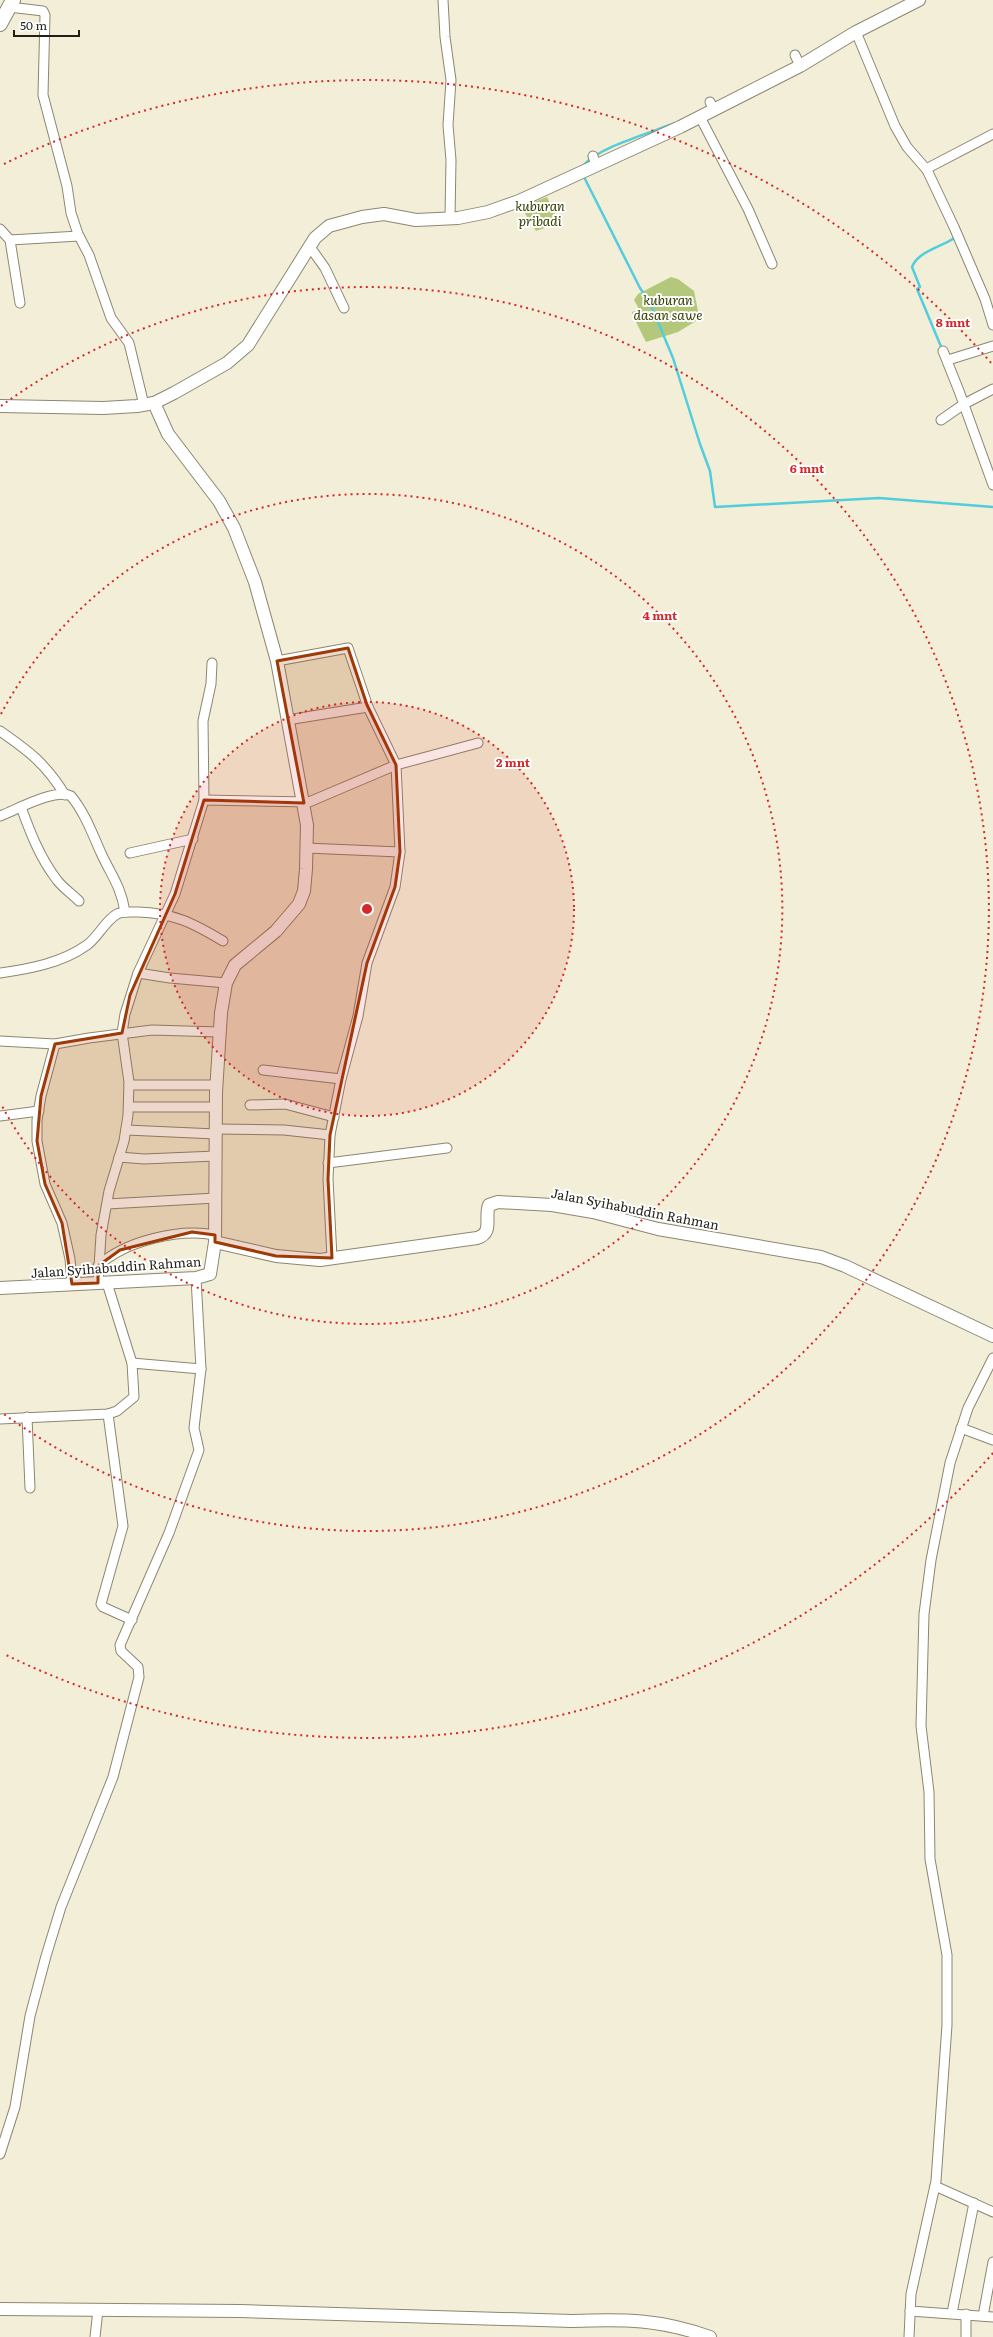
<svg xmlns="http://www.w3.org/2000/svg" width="993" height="2337" font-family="Literata,serif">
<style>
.green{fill:#b4c87b}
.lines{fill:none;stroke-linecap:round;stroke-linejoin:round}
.stream{stroke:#52cddd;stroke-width:2.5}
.street-casing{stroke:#8c8772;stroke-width:11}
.secondary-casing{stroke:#8c8772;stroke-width:14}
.primary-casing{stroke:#8c8772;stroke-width:16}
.street{stroke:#fff;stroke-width:9}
.secondary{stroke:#fff;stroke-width:12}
.primary{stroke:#fff;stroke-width:14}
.marked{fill:#9e3a05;fill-opacity:0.2;stroke:#9e3a05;stroke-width:3;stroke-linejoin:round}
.ring{fill:none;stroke:#d62828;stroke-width:2;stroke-dasharray:2 4}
.labels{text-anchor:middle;stroke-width:4;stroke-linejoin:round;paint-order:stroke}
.park-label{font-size:13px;font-style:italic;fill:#344000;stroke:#fff}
.street-label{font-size:13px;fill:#211f17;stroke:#fff}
.centre{fill:#d62828;stroke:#fff;stroke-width:2}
.ring-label{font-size:12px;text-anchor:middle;font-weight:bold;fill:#d62828;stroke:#fff;stroke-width:4;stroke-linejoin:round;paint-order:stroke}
</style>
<rect width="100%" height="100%" fill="#f3eed7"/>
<!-- green -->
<g class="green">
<path d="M547,197L559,223L536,231L521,207Z"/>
<path d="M671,277L678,279L694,291L698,311L696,321L678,332L646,342L633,316L632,312L639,309L634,300L638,294Z"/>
</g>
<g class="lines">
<!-- stream -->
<g class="stream">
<path d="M583,166C598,147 651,133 675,123"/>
<path d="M583,175L640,288L650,303L673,358L700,444L710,471L715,507L879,498L993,507"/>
<path d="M942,349L917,289L920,287L912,267C918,251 942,247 956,237"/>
</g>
<defs>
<g id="street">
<path d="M443,0L445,37L451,80L448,125L451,160L450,218"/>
<path d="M9,7L43,11L45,15L43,95L67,186L71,213L78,234L89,255L111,318L129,343L144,405"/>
<path d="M856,32L895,126L907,147L927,170L954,227L985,299L993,325"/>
<path d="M795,55L800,66"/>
<path d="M710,102L714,110"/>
<path d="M700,117L748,209L772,264"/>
<path d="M593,156L596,166"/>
<path d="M926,169L993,134"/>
<path d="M0,229L10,240L20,303"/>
<path d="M10,240L79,236"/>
<path d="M310,247L325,268L344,308"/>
<path d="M943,351L959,391L993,485"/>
<path d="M948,360L993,346"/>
<path d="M941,420L964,404L993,389"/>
<path d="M277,661L348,648L368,707L287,720"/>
<path d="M0,731C29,751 46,764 65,795"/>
<path d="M204,800L203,721L211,684L212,663"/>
<path d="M21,807C30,832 40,858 57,880C62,887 72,894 79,901"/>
<path d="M0,816C16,810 55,788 71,796C85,813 92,833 101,853C111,875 121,886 125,912"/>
<path d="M306,848L400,852"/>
<path d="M130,853L193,839"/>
<path d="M0,973C29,969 62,963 87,945C98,937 105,921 117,914C122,911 131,912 138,912C174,913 193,923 223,941"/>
<path d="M138,973L170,978L226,983"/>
<path d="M0,1041L55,1044L89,1038L152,1030L220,1032"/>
<path d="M55,1044L41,1096L37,1120V1141L45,1184L62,1223L70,1259L72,1284"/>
<path d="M263,1070L341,1079"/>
<path d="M129,1085H216"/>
<path d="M250,1105L285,1104L334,1117"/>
<path d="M129,1107H216"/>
<path d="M0,1116L39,1111"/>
<path d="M216,1129L284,1130L330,1135"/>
<path d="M126,1130L216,1134"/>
<path d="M119,1157L144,1159L216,1156"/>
<path d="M328,1163L447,1148"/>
<path d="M107,1204L216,1198"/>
<path d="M332,1258L328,1179L330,1135L341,1079L358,1016L367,963L395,887L400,852L396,765L368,707"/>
<path d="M98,1266C125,1241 179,1228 215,1235"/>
<path d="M98,1283L101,1235L109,1191L124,1141L128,1115L129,1082L122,1033L125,1014L138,973L175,894L204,800L309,802L396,765L478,743"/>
<path d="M107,1283L132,1363"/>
<path d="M108,1414L123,1526L101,1604L103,1607L132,1620"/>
<path d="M27,1417L30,1488"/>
<path d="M0,1419L108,1414L117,1411L134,1397L132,1363L201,1369"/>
<path d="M961,1428L993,1440"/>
<path d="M0,2154L15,2107L30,2016L46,1956L61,1907L113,1777L139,1677L138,1667L121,1651L120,1645L169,1533L199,1450L194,1428L201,1369L196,1278"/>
<path d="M935,2186L993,2212"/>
<path d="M910,2311L993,2317"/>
<path d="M952,2313L974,2203"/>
<path d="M983,2316L993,2262"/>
<path d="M95,2337L98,2310"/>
<path d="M909,2337L911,2294L936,2181L947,2025V1955L930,1859L929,1792L921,1726L924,1614L931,1560L950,1463L968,1408L993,1358"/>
<path d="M966,2337V2314"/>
</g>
<g id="secondary">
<path d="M154,403L168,434L219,501L234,528L255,582L277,661L307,825L306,869L304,891L299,904L276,931L235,965L226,983L221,1013L216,1092L215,1242"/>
<path d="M0,406L103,408L137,406L154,403L174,393L227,363L248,345L315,238L329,226L362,217L384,214L416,220L458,218L488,212L519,201L680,127L800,66L856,32L919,0"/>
<path d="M0,1288L196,1278L210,1274L215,1242L276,1256L320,1260L477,1238C494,1233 484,1217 489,1205L498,1202L552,1205L593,1212L658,1229L821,1257L845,1266L993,1336"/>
<path d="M0,2309L240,2311L572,2321C625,2319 659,2319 710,2337"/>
</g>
<path id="primary" d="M0,24L13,0"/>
</defs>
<!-- street casing -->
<use href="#street" class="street-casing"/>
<!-- secondary casing -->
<use href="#secondary" class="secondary-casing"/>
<!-- primary casing -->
<use href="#primary" class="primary-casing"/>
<!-- street -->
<use href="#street" class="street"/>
<!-- secondary -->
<use href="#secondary" class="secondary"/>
<!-- primary -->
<use href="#primary" class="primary"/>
</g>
<!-- marked area -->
<path class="marked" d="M348,648L367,705L396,765L400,852L395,887L367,963L330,1135L328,1179L332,1258L276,1256L215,1242V1235L192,1232L120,1250L98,1266V1283L72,1284L62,1223L45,1184L37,1141L41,1096L55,1044L122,1033L130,995L175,894L204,800L304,803L277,661Z"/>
<!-- distance rings -->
<circle cx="367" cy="909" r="207" fill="#d62828" fill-opacity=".12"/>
<g class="ring">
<circle cx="367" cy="909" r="207"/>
<path d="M1 714A415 415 0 1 1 1 1104"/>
<path d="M1 406A622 622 0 1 1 1 1412"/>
<path d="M993 1453A829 829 0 0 1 4 1654M4 164A829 829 0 0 1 993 365"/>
</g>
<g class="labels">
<!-- park labels -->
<g class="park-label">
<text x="540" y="211">kuburan<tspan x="540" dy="15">pribadi</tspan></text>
<text x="668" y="305">kuburan<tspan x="668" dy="15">dasan sawe</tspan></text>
</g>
<!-- street labels -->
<g class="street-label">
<text transform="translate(635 1209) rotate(11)" y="5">Jalan Syihabuddin Rahman</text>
<text transform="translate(116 1267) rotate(-4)" y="5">Jalan Syihabuddin Rahman</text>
</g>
</g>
<circle cx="367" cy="909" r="6" class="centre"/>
<g class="ring-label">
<text x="953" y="327">8 mnt</text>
<text x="807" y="473">6 mnt</text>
<text x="660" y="620">4 mnt</text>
<text x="513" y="767">2 mnt</text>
</g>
<!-- scale -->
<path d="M14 30v6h65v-6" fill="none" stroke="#211f17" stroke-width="2"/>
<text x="20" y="30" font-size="12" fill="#211f17" stroke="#ffffff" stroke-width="3" paint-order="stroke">50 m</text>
</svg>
